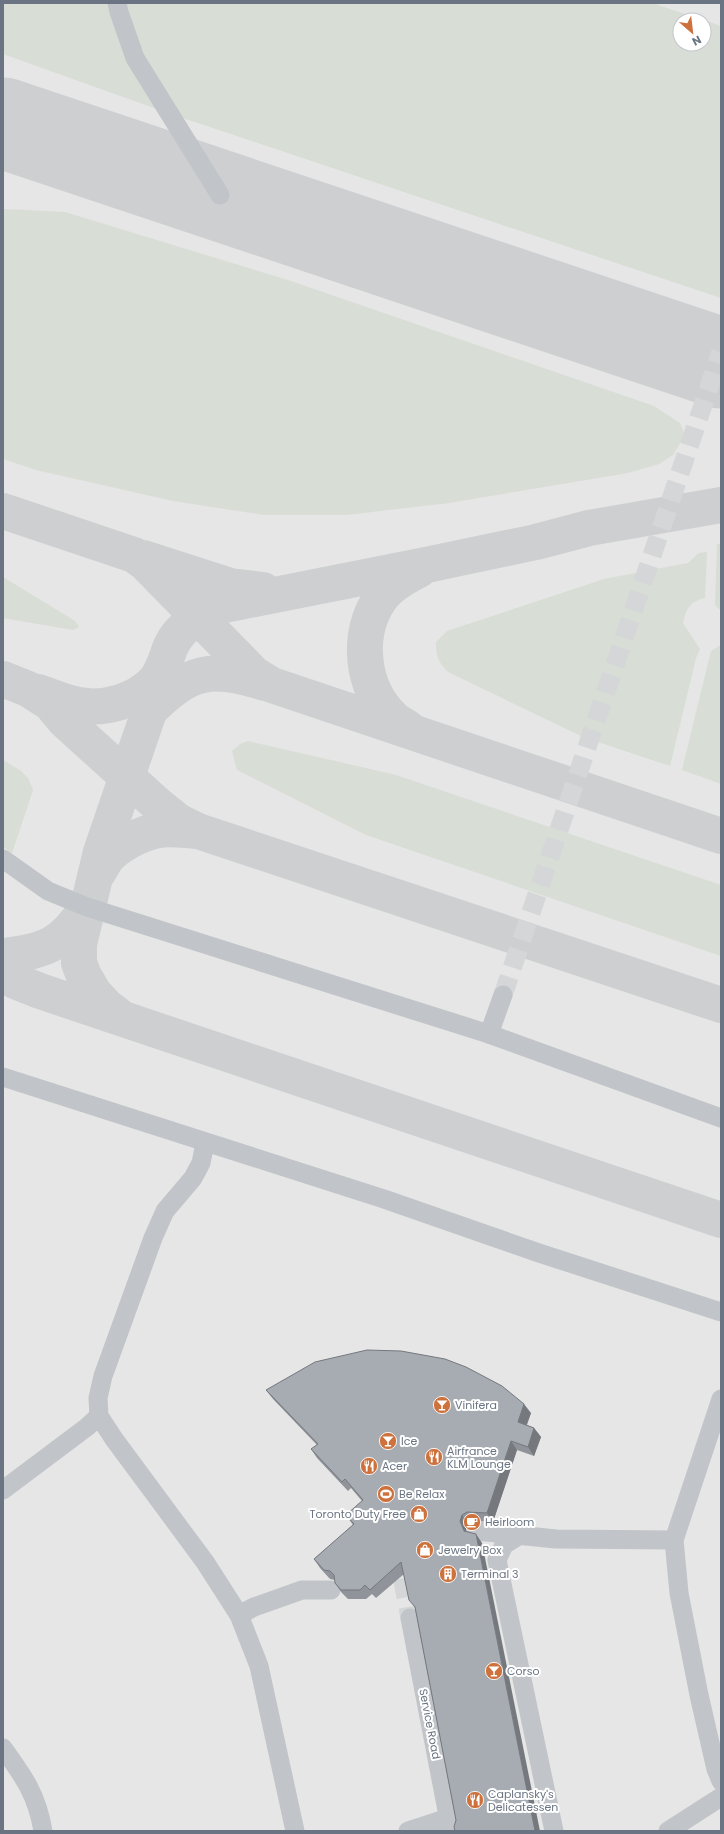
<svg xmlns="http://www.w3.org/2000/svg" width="724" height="1834" font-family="Poppins,sans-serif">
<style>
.built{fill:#e5e6e5;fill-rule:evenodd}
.green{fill:#d8ddd6}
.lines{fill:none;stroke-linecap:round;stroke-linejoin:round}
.taxiway{stroke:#cdcfd1;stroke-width:36}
.runway{stroke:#cdcfd1;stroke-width:91}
.minor-tunnel{stroke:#d4d6d8;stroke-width:19;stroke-dasharray:19 10;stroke-linecap:butt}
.minor{stroke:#c1c4c8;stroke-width:19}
.wall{fill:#90949a}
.shaded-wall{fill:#75787d}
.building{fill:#a7acb3;stroke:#75787d}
.labels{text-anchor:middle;stroke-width:4;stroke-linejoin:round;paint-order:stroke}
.poi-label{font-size:11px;fill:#6a7482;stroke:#fff;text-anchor:start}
.street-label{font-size:11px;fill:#6a7482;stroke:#fff}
</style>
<rect width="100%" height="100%" fill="#f7f7f5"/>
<!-- built -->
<path class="built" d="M3,3H721V1831H3ZM680,20H704V44H680Z"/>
<!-- green -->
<g class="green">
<path d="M3,3H652L703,20H680V44H704V20L721,26V298L168,113L3,54Z"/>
<path d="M3,209L65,212L291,281L654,406L680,423L685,435L673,455L659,464L628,473L449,503L346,515H264L173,501L36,470L3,459Z"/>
<path d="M717,544H721V611L715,605Z"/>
<path d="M707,552L705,598C690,601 686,609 683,623L700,649L696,658L670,766L583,737L448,672C438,662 436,656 436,642L447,631L604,579L688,563L699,553Z"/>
<path d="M3,577L75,621L79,627L73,630L3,618Z"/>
<path d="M721,645V784L682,770L711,651Z"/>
<path d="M248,741L396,775L721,885V956L366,835L237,770L232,751L240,744Z"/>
<path d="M3,760L21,771L28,778L33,790L12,853L3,847Z"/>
</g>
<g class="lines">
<!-- taxiway -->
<g class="taxiway">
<path d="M3,139L90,152"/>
<path d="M3,511L134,555L145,563L254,674L272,685L721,836"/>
<path d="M143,558L230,586L263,590"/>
<path d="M3,679L28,689L50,703L65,721L158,805L178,821L198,831L721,1005"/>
<path d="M38,692C51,696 65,703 79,705C104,710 136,701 154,682C163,672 166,658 171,646C180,626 200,615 219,606L431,564L536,542L589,528L721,505"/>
<path d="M149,711C190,670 210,666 265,683"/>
<path d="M409,729C404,725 396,722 392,717C361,687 356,634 380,599C389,586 405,577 419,570"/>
<path d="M97,874C101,869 104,861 109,856C114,850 122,845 129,841C155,827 169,828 198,831"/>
<path d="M3,956C45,951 63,945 86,908"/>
<path d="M3,974L15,981L40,991L721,1220"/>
<path d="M119,1016L106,1006L94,993L84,976L79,963V944L101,852L163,671"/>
</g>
<!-- runway -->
<path class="runway" d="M3,123L721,363"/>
<!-- minor-tunnel -->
<g class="minor-tunnel">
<path d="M503,995L721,352"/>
<path d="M394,1551L400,1565L410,1618"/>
</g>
<!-- minor -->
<g class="minor">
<path d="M117,3L119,12L135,58L220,195"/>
<path d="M3,859L48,891L87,907L489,1034L721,1118"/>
<path d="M489,1034L503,995"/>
<path d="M3,1077L384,1199L539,1253L721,1312"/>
<path d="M205,1143L201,1163L193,1178L165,1211L153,1238L103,1376L98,1398L99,1416L114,1439L205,1562L239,1615L259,1666L295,1831"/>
<path d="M721,1399L674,1540L679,1593L699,1695L716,1769L721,1781"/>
<path d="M3,1490L87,1427L99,1416"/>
<path d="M477,1531L556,1539L674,1540"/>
<path d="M520,1535L504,1545L497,1560L554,1831"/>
<path d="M239,1615L254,1607L302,1590H331"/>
<path d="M410,1618L451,1831"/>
<path d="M3,1748C24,1777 37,1795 43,1831"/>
<path d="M408,1831L448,1818"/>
<path d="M668,1831L721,1797"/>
</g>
</g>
<!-- wall -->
<path class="wall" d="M266,1390L531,1413L527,1425L534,1428L541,1437L534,1456L517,1450L493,1522L473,1521L468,1524L466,1530L467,1531L482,1543L456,1820L415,1608L404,1574L376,1598L372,1594L366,1599H348L341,1592L335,1583V1580L330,1579L320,1568L314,1559L353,1525L346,1515L362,1501L351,1488L348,1491L317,1458L311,1449L317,1445L273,1399Z"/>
<!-- shaded-wall -->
<g class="shaded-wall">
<path d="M524,1404L531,1413L524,1431L518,1422Z"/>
<path d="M534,1428L541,1437L534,1456L528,1447Z"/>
<path d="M511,1441L517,1450L493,1522L487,1513Z"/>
<path d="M462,1515L468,1524L466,1530L470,1540L464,1531L460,1521Z"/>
<path d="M476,1534L482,1543L540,1831H535Z"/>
</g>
<!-- building -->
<path class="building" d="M367,1350L401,1351L445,1359L466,1367L502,1386L524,1404L518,1422L534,1428L528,1447L511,1441L487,1513L467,1512L462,1515L460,1521L464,1531L476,1534L535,1831H455L454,1827L456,1820L415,1607L409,1600L401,1562L370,1590L365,1585L360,1590H341L335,1583L334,1575L330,1571L324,1570L314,1559L354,1524L346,1515L363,1500L345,1479L342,1482L311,1449L318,1444L266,1390L315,1362Z"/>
<!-- icons -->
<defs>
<symbol id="bar-disc" viewBox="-11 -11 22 22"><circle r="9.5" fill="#ce723d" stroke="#fff"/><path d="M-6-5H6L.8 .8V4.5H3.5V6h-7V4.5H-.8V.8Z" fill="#fff"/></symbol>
<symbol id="restaurant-disc" viewBox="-11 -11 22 22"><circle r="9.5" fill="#ce723d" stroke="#fff"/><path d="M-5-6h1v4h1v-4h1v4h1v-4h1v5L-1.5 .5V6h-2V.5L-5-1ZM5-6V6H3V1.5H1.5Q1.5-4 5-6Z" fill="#fff"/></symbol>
<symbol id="stadium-disc" viewBox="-11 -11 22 22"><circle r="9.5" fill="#ce723d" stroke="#fff"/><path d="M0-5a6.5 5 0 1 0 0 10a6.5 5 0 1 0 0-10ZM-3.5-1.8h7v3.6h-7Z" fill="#fff"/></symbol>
<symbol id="shop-disc" viewBox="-11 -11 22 22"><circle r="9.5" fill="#ce723d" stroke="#fff"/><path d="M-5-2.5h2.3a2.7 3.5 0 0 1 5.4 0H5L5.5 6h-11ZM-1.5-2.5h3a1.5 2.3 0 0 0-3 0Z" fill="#fff"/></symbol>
<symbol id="cafe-disc" viewBox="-11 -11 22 22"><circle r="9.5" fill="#ce723d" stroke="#fff"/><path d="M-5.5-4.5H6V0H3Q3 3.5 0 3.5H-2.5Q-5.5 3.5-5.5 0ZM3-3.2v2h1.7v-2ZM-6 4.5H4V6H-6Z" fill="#fff"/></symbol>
<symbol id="building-disc" viewBox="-11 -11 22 22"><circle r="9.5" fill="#ce723d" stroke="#fff"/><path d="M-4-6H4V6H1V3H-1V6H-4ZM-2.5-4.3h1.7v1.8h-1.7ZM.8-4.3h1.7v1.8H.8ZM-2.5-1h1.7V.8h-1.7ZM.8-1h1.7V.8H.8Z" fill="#fff"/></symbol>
</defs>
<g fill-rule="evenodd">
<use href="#bar-disc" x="432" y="1395" width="20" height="20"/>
<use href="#bar-disc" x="378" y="1431" width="20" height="20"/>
<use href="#restaurant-disc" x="424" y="1447" width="20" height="20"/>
<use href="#restaurant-disc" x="359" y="1456" width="20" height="20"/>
<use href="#stadium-disc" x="376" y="1484" width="20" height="20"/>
<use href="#shop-disc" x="409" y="1504" width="20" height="20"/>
<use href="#cafe-disc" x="462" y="1512" width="20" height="20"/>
<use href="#shop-disc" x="415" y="1540" width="20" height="20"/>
<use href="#building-disc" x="438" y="1564" width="20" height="20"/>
<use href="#bar-disc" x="484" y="1661" width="20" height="20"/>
<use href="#restaurant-disc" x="465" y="1790" width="20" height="20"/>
</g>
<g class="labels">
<!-- poi labels -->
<g class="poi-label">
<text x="455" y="1409">Vinifera</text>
<text x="401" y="1445">Ice</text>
<text x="447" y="1455">Airfrance<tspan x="447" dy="13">KLM Lounge</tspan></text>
<text x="382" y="1470">Acer</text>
<text x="399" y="1498">Be Relax</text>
<text x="406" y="1518" text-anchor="end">Toronto Duty Free</text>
<text x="485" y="1526">Heirloom</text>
<text x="438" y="1554">Jewelry Box</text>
<text x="461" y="1578">Terminal 3</text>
<text x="507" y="1675">Corso</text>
<text x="488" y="1798">Caplansky's<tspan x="488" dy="13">Delicatessen</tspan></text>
</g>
<!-- street labels -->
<g class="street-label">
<text transform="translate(430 1724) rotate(79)" y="4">Service Road</text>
</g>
</g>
<!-- border -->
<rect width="724" height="1834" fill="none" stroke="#6a7482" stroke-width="8"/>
<!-- north arrow -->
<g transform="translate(692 32) rotate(152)"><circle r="19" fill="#ffffff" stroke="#c3c7cd"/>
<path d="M0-3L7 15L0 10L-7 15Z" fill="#ce723d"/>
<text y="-6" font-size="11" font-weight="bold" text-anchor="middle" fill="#6a7482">N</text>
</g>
</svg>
